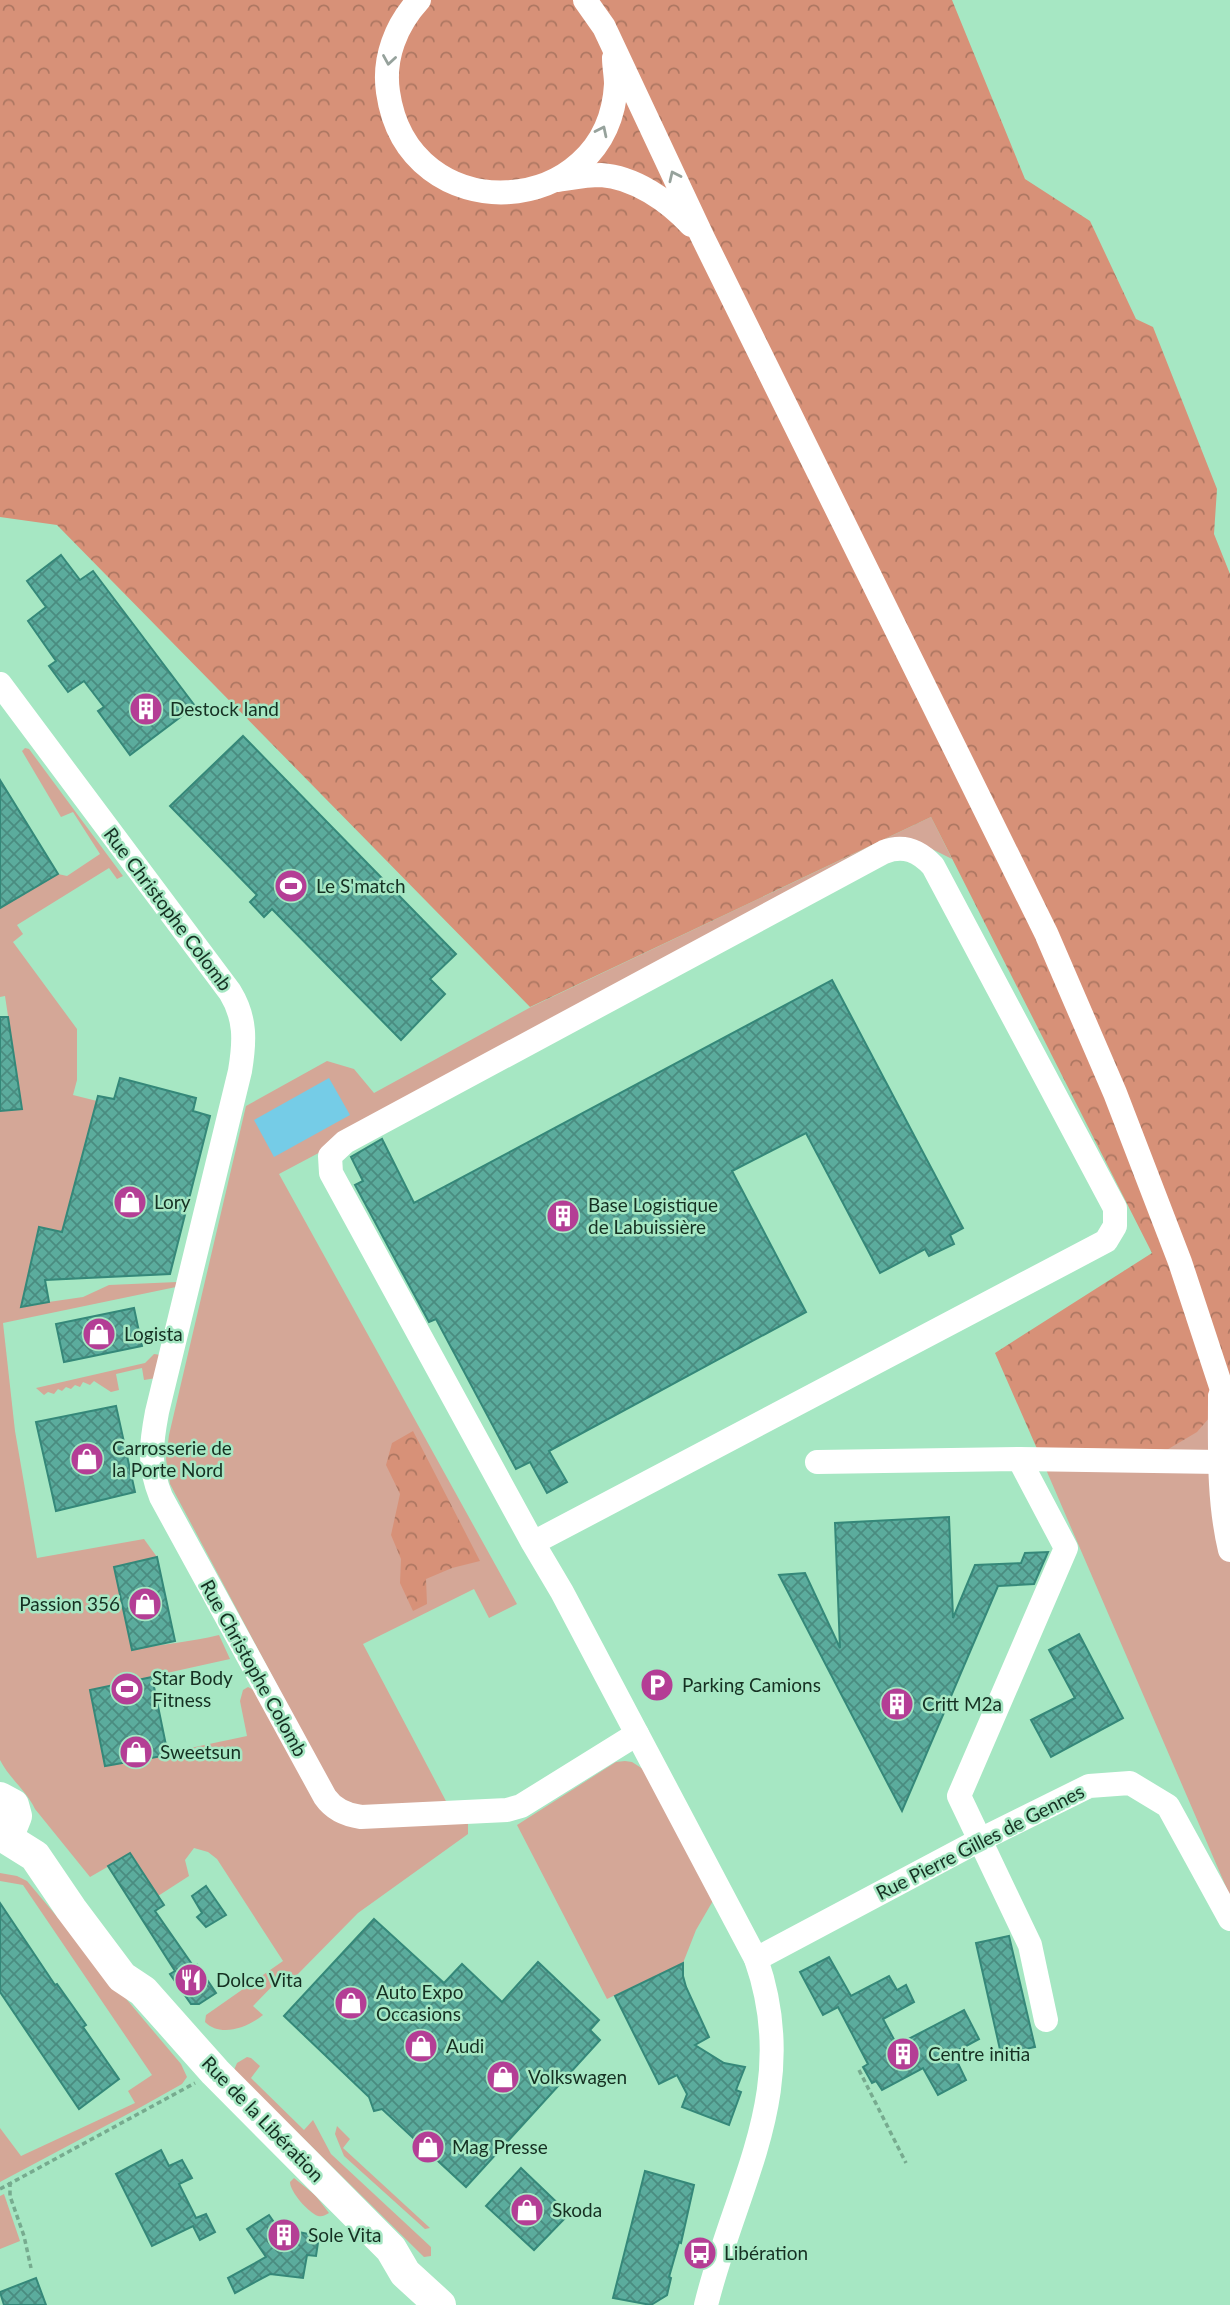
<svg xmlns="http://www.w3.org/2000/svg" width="1230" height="2305" font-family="Lato,sans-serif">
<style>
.grass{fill:#d4a797}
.forest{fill:url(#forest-crowns)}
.water{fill:#75cce7}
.building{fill:url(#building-cross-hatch);stroke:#358879;stroke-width:2}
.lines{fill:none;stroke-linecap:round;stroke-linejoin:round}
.path{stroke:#77ab8f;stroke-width:3.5;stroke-dasharray:5 3.5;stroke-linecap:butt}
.minor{stroke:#fff;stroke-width:24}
.major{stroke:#fff;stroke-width:32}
.oneway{stroke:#96a29c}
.labels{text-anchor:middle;stroke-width:5;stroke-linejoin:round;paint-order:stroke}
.poi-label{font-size:19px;fill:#153022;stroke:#a6e7c3;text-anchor:start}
.street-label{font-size:19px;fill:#153022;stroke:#a6e7c3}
</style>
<defs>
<pattern id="forest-crowns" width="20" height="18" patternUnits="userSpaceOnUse" patternTransform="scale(1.75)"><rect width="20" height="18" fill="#d79178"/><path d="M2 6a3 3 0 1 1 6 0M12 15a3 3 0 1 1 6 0" fill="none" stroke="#ad7762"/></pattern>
<pattern id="building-cross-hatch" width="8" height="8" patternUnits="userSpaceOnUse" patternTransform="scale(1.75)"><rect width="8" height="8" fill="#5bac9d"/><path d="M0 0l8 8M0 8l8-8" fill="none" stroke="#4a8c80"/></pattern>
</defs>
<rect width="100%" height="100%" fill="#a6e7c3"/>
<!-- grass -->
<g class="grass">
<path d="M25,748L29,749L123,876L117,879L109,868L17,925L23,934L13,942L77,1029V1080L73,1095L97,1101L62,1232L39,1228L21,1306L83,1297L109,1285L177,1282L176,1287L3,1323L15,1431L37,1558L144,1539L157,1557L114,1567L132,1650C162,1644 190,1642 219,1635L230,1659L90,1690L105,1766L247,1736L240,1701L243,1690L248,1687L254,1690L327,1813L468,1824V1834L358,1913L295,1977L287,1971L253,2006L263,2015C248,2027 221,2038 205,2022L206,2015L283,1961L217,1859L208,1852L194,1848L185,1860L189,1876L158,1896L130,1854L90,1877L35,1809C26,1790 9,1778 0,1760V1111L22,1108L5,996L0,997V900L4,905L58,874L67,876L100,854L73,812L61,817L22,751Z"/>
<path d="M931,817L952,859L928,847L907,841L279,1174L517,1604L489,1618L474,1589L363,1644L447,1803L362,1807L342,1799L332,1788L170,1484L166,1459L169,1435L246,1106L327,1061L354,1069L374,1093L531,1007Z"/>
<path d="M154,1354L161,1355L156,1378L144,1380L142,1368L116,1374L119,1390L111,1392L94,1381L90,1385L83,1382L80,1387L75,1385L71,1389L66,1387L62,1391L58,1389L54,1394L48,1392L44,1395L36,1388L145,1363Z"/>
<path d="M1230,1394V1896L1038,1451L1212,1415Z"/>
<path d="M625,1761L632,1762L646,1771L714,1899L696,1930L683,1963L607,1999L517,1825L616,1762Z"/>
<path d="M0,1873L17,1876L27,1881L181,2064L187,2077L182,2084L141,2107L0,2182V2128L21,2156L135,2103L128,2091L152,2075L23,1885L0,1881Z"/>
<path d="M247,2057L251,2058L260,2066L251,2078L304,2130L313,2120L331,2154L431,2247V2256L424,2257L234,2070L237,2063Z"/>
<path d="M337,2126L350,2139L343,2148L430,2228L425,2229L344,2156L335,2134Z"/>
<path d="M294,2178L315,2195L329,2213C325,2215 323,2217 318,2216C309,2213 290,2192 290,2182Z"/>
<path d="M4,2194L20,2241L0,2249V2196Z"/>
</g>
<!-- forest -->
<g class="forest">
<path d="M0,0H952L1025,179L1090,221L1136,319L1153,327L1217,489L1214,534L1230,574V1394L1197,1432L1165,1451H1038L995,1353L1152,1253L931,817L530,1007L57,525L0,517Z"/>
<path d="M413,1431L480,1561L452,1568L426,1579L427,1604L413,1611L400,1583L401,1559L391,1535L400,1494L386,1465L392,1443Z"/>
</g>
<!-- water -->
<path class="water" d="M329,1078L350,1115L274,1157L254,1120Z"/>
<!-- building -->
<g class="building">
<path d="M61,555L80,580L93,571L195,706L130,755L98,711L104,707L84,681L68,692L49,666L56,661L28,621L46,607L27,581Z"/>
<path d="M243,736L456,954L430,979L445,994L401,1040L272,909L264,917L250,902L257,895L170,806Z"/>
<path d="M0,780L58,874L0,908Z"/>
<path d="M832,980L963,1228L950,1235L954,1244L929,1256L925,1249L880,1273L806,1133L732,1171L806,1312L549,1451L567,1482L547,1493L530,1462L516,1469L436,1319L429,1322L355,1185L363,1181L351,1157L382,1139L414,1203Z"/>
<path d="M0,1017H8L22,1109L0,1111Z"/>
<path d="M120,1078L196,1098L193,1111L210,1116L170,1274L45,1280L49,1302L21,1307L39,1227L62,1232L98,1096L114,1099Z"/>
<path d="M134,1308L142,1346L64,1362L56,1324Z"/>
<path d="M116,1406L135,1492L56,1511L36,1422Z"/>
<path d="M949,1517L953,1618L975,1565L1021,1563L1025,1553L1048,1552L1034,1584L998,1586L902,1811L779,1575L805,1573L840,1648L835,1523Z"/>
<path d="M157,1557L175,1641L132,1650L114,1567Z"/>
<path d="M1079,1634L1123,1718L1051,1757L1031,1720L1075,1698L1049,1650Z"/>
<path d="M152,1677L168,1755L105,1766L90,1690Z"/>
<path d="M130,1853L164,1905L155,1911L194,1967L197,1965L216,1993L199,2004H191L170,1974L175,1971L108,1866Z"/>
<path d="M206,1886L226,1915L206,1927L197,1917L202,1913L192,1896Z"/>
<path d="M0,1903L55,1985L57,1984L86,2025L83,2027L119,2079L79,2109L0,1992Z"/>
<path d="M374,1919L444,1983L462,1964L502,2002L538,1962L599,2020L590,2030L600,2040L466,2187L382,2109L374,2111L369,2097L284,2016Z"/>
<path d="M1009,1936L1035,2047L1001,2054L976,1943Z"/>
<path d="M829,1957L851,1996L889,1976L897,1990L906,1985L914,2002L883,2019L897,2045L964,2010L979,2039L953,2053L966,2080L938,2095L923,2068L882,2090L876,2081L872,2083L863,2067L868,2064L838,2007L823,2015L800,1972Z"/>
<path d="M683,1963V1976L686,1987L709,2037L695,2045L724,2063L745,2067L736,2090L741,2092L729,2125L682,2107L687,2094L677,2075L659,2084L615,1996Z"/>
<path d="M161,2150L169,2166L182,2160L192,2178L179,2184L196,2218L206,2214L215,2232L200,2240L193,2226L152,2246L116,2174Z"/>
<path d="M521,2168L569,2214L534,2250L486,2206Z"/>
<path d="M645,2171L694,2185L681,2243L679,2242L669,2277L671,2278L667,2295L651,2305L613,2298Z"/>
<path d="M269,2215L278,2228L319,2236L316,2256L307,2255L303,2278L270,2274L235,2293L228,2278L266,2257L247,2229Z"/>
<path d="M36,2278L46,2305H4L0,2292Z"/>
</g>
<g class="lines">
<!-- path -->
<g class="path">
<path d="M859,2070L906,2163"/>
<path d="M10,2182V2196L24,2236L31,2268"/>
<path d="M0,2189L195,2083"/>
</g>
<!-- minor -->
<g class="minor">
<path d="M419,0C396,25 383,58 388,92C408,233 609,221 616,84C616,76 614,66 614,58"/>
<path d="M585,0L604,27L703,238L1046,933L1115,1093L1180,1262L1230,1414"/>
<path d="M557,180C571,178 586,175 601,175C634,177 669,201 691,225"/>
<path d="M0,684L230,992C246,1018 245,1041 240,1071L157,1412C151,1444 148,1465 161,1497L325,1797C334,1810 346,1815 361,1817L507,1810L521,1806L637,1734"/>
<path d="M1220,1396C1220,1447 1218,1500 1230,1550"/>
<path d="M1019,1459L1220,1462"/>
<path d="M817,1462L1019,1459L1066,1548L959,1796L1030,1945L1046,2020"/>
<path d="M533,1543L1106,1241L1115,1226V1208L933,866C919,851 904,844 884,852L345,1142L330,1156L331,1173L533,1543L562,1592L756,1959C802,2090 736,2183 706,2305"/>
<path d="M756,1959L978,1841L1089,1786L1130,1783L1168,1806L1230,1919"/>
</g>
<!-- major -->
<g class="major">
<path d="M0,1798L13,1805L16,1816L12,1826L0,1832"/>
<path d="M0,1834L35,1856L71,1909L122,1977L143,1991L215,2072L391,2249L405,2273L440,2305"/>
</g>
</g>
<!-- one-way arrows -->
<defs><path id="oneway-chevron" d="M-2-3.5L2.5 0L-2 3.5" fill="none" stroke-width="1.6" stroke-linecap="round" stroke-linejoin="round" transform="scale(1.75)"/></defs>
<g class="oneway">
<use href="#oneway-chevron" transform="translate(389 60) rotate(99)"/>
<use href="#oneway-chevron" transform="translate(602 131) rotate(-64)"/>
<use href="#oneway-chevron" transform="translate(674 176) rotate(-115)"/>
</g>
<!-- icons -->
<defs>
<symbol id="building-disc" viewBox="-11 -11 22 22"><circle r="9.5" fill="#b43e95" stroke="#a6e7c3"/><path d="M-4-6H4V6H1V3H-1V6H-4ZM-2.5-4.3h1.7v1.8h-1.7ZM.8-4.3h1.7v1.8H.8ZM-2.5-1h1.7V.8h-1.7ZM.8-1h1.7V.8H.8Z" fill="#fff"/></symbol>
<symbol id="stadium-disc" viewBox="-11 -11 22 22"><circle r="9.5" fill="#b43e95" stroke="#a6e7c3"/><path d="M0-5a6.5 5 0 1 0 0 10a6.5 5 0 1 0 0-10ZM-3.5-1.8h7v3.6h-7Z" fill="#fff"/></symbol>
<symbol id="shop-disc" viewBox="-11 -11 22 22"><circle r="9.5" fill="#b43e95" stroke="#a6e7c3"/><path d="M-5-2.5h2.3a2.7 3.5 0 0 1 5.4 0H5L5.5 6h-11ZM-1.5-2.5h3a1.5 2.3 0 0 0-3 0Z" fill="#fff"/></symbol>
<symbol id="parking-disc" viewBox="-11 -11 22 22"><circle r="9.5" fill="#b43e95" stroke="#a6e7c3"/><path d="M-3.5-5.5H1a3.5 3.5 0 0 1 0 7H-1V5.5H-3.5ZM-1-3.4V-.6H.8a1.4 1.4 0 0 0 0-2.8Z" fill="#fff"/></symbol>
<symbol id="restaurant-disc" viewBox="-11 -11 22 22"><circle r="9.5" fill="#b43e95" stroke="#a6e7c3"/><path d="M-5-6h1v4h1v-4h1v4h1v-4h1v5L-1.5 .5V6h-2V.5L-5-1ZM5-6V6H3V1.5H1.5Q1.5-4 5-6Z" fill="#fff"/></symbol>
<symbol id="bus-disc" viewBox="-11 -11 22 22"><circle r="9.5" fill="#b43e95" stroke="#a6e7c3"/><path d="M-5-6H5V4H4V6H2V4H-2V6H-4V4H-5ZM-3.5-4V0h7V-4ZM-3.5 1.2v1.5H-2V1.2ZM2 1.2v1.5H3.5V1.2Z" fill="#fff"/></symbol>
</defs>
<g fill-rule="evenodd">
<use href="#building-disc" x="127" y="690" width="38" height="38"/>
<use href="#stadium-disc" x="272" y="867" width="38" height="38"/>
<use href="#shop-disc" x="111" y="1183" width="38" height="38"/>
<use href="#building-disc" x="544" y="1197" width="38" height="38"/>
<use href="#shop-disc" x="80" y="1315" width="38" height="38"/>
<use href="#shop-disc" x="68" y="1440" width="38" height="38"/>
<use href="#shop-disc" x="126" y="1585" width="38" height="38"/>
<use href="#parking-disc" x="638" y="1666" width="38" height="38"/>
<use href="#stadium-disc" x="108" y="1670" width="38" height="38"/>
<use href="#building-disc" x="878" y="1685" width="38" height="38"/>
<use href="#shop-disc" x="117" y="1733" width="38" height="38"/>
<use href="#restaurant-disc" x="172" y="1961" width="38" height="38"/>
<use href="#shop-disc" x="332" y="1984" width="38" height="38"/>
<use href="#shop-disc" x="402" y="2027" width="38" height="38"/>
<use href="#building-disc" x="884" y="2035" width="38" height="38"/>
<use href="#shop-disc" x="484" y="2058" width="38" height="38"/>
<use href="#shop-disc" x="409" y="2128" width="38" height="38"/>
<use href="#shop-disc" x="508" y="2191" width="38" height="38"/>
<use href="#building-disc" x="265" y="2216" width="38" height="38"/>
<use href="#bus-disc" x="681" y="2234" width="38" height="38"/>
</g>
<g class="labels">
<!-- poi labels -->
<g class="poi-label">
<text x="170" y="716">Destock land</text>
<text x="316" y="893">Le S'match</text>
<text x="154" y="1209">Lory</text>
<text x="588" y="1212">Base Logistique<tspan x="588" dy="22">de Labuissière</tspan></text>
<text x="124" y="1341">Logista</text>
<text x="112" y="1455">Carrosserie de<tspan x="112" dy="22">la Porte Nord</tspan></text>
<text x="120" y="1611" text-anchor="end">Passion 356</text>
<text x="152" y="1685">Star Body<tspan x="152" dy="22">Fitness</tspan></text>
<text x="682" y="1692">Parking Camions</text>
<text x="922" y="1711">Critt M2a</text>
<text x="160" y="1759">Sweetsun</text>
<text x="216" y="1987">Dolce Vita</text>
<text x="376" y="1999">Auto Expo<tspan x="376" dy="22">Occasions</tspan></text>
<text x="446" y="2053">Audi</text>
<text x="928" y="2061">Centre initia</text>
<text x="528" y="2084">Volkswagen</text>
<text x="452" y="2154">Mag Presse</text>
<text x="552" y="2217">Skoda</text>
<text x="308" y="2242">Sole Vita</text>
<text x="724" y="2260">Libération</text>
</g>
<!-- street labels -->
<g class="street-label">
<text transform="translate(168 909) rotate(53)" y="7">Rue Christophe Colomb</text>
<text transform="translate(254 1668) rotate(61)" y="7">Rue Christophe Colomb</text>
<text transform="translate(980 1842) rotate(-27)" y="7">Rue Pierre Gilles de Gennes</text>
<text transform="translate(263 2119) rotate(46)" y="7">Rue de la Libération</text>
</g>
</g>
</svg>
